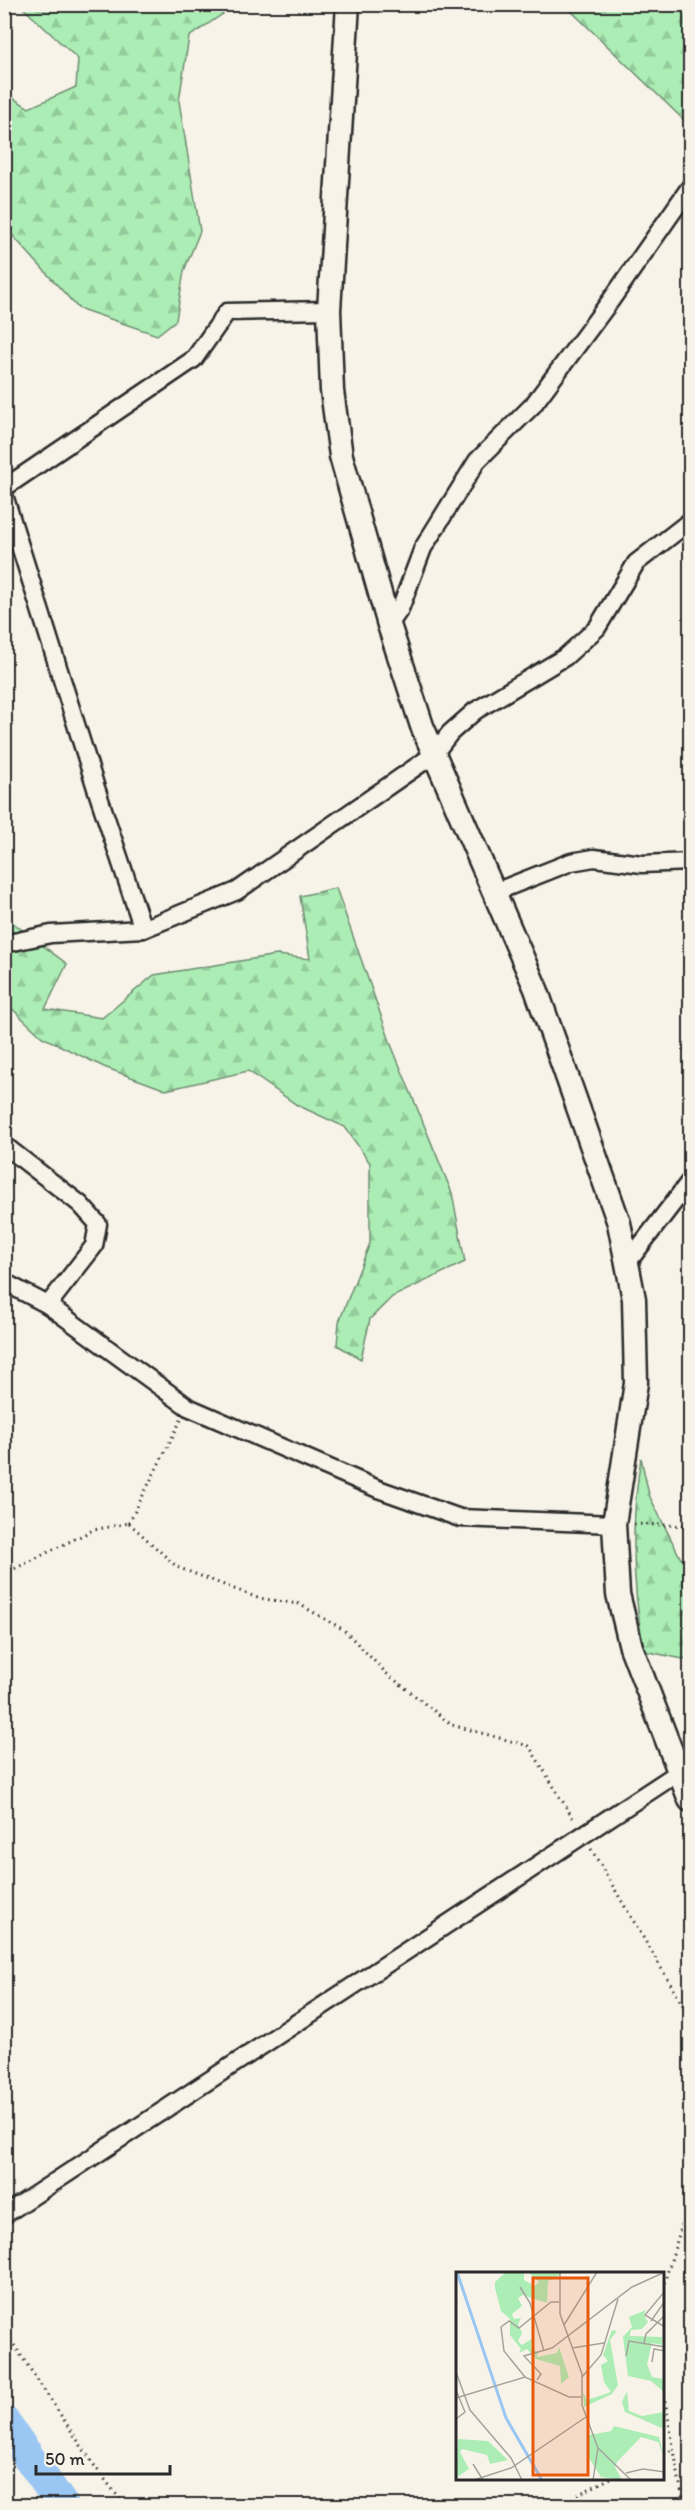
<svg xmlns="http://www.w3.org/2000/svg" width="695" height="2510" font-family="Itim,sans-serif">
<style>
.forest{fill:url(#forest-firs);stroke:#6c8c70;stroke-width:1.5}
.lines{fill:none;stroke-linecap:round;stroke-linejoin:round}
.river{stroke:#99c6f3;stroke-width:32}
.street-casing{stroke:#2b2b2b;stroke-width:21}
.secondary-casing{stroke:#2b2b2b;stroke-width:27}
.path{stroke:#2b2b2b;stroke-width:3;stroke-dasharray:1.5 4.5;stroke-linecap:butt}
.street{stroke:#f7f3e8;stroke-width:16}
.secondary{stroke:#f7f3e8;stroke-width:22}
.inset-river{fill:none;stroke:#99c6f3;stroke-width:3}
.inset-road{fill:none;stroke:#a5a39c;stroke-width:1.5}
.view{fill:#e8590c;fill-opacity:0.15;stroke:#e8590c;stroke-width:3}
.inset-edge{fill:none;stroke:#2b2b2b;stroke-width:3}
</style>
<defs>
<pattern id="forest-firs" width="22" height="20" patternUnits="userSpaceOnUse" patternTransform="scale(1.5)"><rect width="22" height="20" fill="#acedb5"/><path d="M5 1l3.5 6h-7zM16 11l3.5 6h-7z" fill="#94cb9c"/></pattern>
</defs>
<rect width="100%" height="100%" fill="#f7f3e8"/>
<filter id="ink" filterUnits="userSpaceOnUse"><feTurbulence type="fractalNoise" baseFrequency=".0167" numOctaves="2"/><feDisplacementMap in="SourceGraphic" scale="12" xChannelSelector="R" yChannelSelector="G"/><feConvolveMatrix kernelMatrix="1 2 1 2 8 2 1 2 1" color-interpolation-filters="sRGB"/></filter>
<g filter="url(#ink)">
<!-- forest -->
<g class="forest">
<path d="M20,5H236L189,37L179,101L200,231L184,271L176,320L157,335L78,308L5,227V93L29,108L76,87L78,59Z"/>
<path d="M565,5H690V126Z"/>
<path d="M336,888L392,1047L452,1193L465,1262L392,1297L370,1319L361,1359L337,1345L339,1322L370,1243V1163L345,1127L297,1105L248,1071L166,1090L104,1067L42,1037L5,1002L4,916L67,964L45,1009L102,1018L154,975L277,955L310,959L300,896Z"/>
<path d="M641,1458L649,1495L681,1559L690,1557V1656L683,1659L644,1651C632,1586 630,1524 641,1458Z"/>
</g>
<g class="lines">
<!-- river -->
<path class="river" d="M4,2422L63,2506"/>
<defs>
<g id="street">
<path d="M4,488L194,359L227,312L329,310"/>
<path d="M4,495L96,788L143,929"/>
<path d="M389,625L400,609L423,548L477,461L533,405L611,300L690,187"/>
<path d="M495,892L571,862L594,858L642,864L690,862"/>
<path d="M4,944L51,934L143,929L237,891L433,755L450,733L475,711L565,657L597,628L636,563L690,521"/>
<path d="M4,1145L80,1204L98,1224L94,1246L48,1305"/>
<path d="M628,1262L690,1181"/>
<path d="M4,1282L48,1305L188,1407L378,1489L460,1518L614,1524"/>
<path d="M4,2215L679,1772"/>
</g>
<path id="secondary" d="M348,4L329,310L332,391L341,456L389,625L422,726L536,989L619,1223L634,1299L636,1383L614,1524L618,1594L631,1647L690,1800"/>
</defs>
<!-- street casing -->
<use href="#street" class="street-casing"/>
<!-- secondary casing -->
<use href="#secondary" class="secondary-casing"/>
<!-- path -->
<g class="path">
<path d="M129,1523L177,1567L258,1598L299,1604L344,1630L386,1673L452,1725L529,1746L574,1820"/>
<path d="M129,1523L181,1420"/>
<path d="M634,1524L690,1526"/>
<path d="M4,1574L93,1530L129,1523"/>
<path d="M591,1849L690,2017"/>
<path d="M664,2283L690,2199"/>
<path d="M4,2330L94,2465L125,2506"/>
<path d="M664,2395L684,2506"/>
<path d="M664,2454L672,2450"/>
<path d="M4,2503L6,2506"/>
<path d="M563,2506L581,2493L611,2478"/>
</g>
<!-- street -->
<use href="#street" class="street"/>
<!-- secondary -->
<use href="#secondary" class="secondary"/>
</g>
</g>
<!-- overview -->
<g transform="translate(456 2272)">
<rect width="208" height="208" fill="#f7f3e8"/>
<path d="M50,0H68V8L79,14L83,10L72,0H109L92,9L91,31L67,23L62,26L66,34L56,42L58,47L65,46L62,52L66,61L62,69L66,73L77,66L75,75L82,81L81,85L101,81L103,75L113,105L105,112L104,94L80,87L71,77L63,81L65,77L54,63V47L45,39L39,16V10ZM190,38L188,43L192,50L186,57L175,58L174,64L206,65V73L196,71L191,92L196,105L208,107V120L195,109L172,104L167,65L176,55L173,45ZM156,58L161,59L154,68L162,113L156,122L128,135L127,120L131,128L155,120L148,110L145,93L152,89L147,83ZM171,119L173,139L186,144L208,140V157L169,140L166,130ZM158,154L203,165L208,185L202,170L185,165L161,190L159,195L166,208L145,205L133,186V163L155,159ZM2,167L32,169L52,188L34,192L31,183L6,177L4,180L13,197L0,206Z" fill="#acedb5"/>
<path class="inset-river" d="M1,0L50,146L86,208"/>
<path class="inset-road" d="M104,0V42L126,102V133L142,176L137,208M64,15L74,31L88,79M209,19L189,43L209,55M195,49L209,29M108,53L141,0M188,71L190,62L209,43M116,76L148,71M170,84L173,69L209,75M196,90L198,77L209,79M0,100L14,138L55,186L66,208M69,105L48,79L45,55L53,49L63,56L95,30H103M126,105L145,83L162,27M81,108L85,102L68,84L96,76L176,15L209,0M0,118L9,140L0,147M0,126L69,105L113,125H125M142,176L175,208M17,192L27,208M170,201L187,197L209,200M18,208L55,196L130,145"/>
<path class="view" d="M77,6H132V203H77Z"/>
<rect width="208" height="208" class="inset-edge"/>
</g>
<!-- margin -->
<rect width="695" height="2510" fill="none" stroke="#f7f3e8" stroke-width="24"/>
<rect x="12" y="12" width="671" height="2486" fill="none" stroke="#2b2b2b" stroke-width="2" filter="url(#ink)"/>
<!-- scale -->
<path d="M36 2465v9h134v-9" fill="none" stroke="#2b2b2b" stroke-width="3"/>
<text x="45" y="2465" font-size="18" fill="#2b2b2b" stroke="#f7f3e8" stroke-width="4.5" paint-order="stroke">50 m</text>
</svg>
